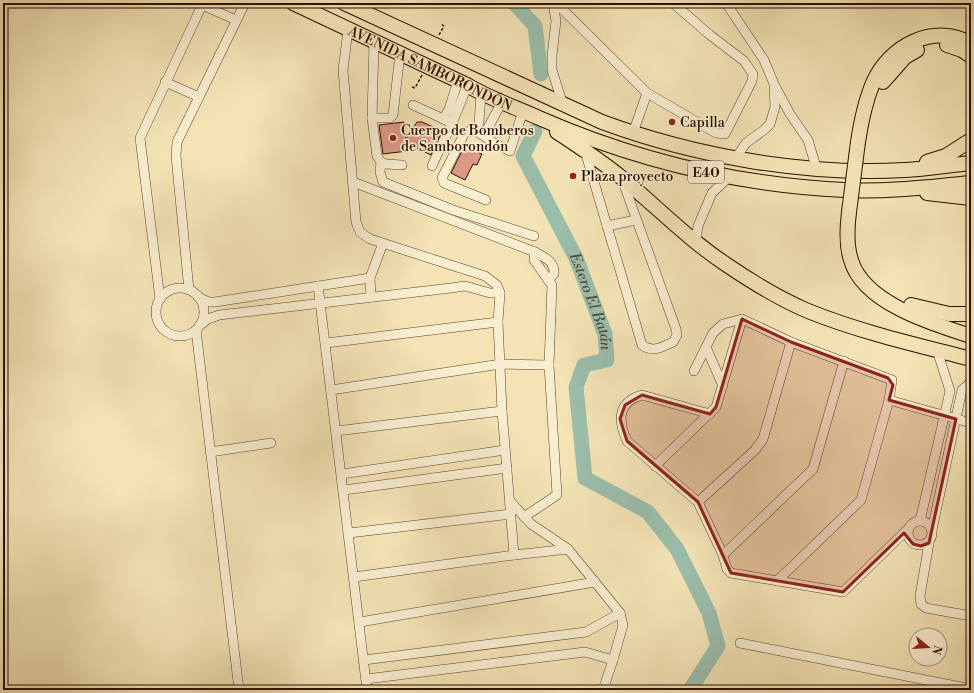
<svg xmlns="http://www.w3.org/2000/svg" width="974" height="693" font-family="'Libre Bodoni',serif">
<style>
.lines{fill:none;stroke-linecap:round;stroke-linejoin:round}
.river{stroke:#9bbeab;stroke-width:15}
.building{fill:#dc9887;stroke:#2b0e00}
.minor-casing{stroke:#5d432d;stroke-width:10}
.highway-casing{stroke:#2b0e00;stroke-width:16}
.path{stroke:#2b0e00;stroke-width:1.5;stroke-dasharray:3 2;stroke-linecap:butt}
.minor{stroke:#f7edcf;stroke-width:9}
.highway{stroke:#f3e3b5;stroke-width:14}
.highway-bridge-casing{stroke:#2b0e00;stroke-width:16;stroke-linecap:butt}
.highway-bridge{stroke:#f3e3b5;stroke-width:14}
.marked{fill:#8f2418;fill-opacity:0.2;stroke:#8f2418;stroke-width:3;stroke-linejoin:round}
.poi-dot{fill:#8f2418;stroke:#f7edcf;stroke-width:1.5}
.labels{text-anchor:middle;stroke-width:3.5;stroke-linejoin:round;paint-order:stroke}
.shield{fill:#f7edcf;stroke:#68513e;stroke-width:1}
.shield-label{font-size:13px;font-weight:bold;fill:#2b0e00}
.street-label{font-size:14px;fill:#2b0e00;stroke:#f7edcf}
.poi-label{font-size:14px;fill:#2b0e00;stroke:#f7edcf;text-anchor:start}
.water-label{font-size:15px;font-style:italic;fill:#524c3c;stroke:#f7edcf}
</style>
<rect width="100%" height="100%" fill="#f3e3b5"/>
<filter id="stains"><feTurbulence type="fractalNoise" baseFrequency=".005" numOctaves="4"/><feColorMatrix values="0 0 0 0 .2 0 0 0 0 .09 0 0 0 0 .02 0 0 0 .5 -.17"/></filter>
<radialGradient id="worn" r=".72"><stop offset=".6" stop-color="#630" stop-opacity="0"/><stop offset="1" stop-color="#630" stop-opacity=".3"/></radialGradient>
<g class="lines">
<!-- river -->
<g class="river">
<path d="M514,3L535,26L541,74"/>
<path id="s1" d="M535,131L523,156L576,258L605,334L607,360L584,365L576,387L585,478L648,512L677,549L709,613L718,646L690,690"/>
</g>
</g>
<!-- building -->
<g class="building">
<path d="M404,122L406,139L417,122H422L442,131L431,155L407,143V151L383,154L379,125Z"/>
<path d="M466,143L480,149L479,153L482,154L477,165L473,164L465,180L451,173Z"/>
</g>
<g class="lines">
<defs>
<g id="minor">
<path d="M553,3L556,21L552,55V70L563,105"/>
<path d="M556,3L647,93L716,133L725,134L752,81L753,74L744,61L710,35L673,3"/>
<path d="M726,3L764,60L774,84L790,114L808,140L816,167"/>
<path d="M202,5L236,20"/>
<path d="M348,30L343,70L356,222L360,232L370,239L485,276L497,285L500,293L498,322L502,411L514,555"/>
<path d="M374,42L372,118L377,156L381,162L386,164L402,165"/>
<path d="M165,82L199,97"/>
<path d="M413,105L452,123"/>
<path d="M372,118H390L393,115L400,54"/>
<path d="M443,119L449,109L458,81"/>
<path d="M476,131L479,123L481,94"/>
<path d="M633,133L647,93"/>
<path d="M484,135L502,102"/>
<path d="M585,151L642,345C653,353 662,347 673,342L677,335L676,329L622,179"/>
<path d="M735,159L746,143L764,130L770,124L775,107L774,86"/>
<path d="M381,162L380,172L383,182L453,210L534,236"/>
<path d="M432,166C444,139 458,113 467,85"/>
<path d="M353,182L535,252L534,260L552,285L549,365L557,495L524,517"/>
<path d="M486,200L444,183L442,178L465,132L476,131L496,144L510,151L523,111"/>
<path d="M607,226L636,220"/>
<path d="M696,242L698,226L712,193L729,177"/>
<path d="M535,252C544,257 555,261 554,274L548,280"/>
<path d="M318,286L367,690"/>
<circle cx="180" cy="312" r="24"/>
<path d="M189,290L176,156L177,142L245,3"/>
<path d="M198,297L209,302H215L370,278"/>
<path d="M371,297L370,278L383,243"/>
<path d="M160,299L140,138L203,3"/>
<path d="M199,326L208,319L219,315L451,288L465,286L490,293H500"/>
<path d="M196,330L239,690"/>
<path d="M326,343L498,322"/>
<path d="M706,347L723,386"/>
<path d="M694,371L713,333L723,324L742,319L791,342L892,380L889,400L861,500L777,581"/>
<path d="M331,390L501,364L549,365"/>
<path d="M889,400L971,423"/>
<path d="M710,414L642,395C617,402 618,421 627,441L698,502L723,555L727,569L731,573L843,592L908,529"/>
<path d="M336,431L502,411"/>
<path d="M210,452L271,443"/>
<path d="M655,466L716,407L742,319"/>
<path d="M342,474L505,450"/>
<path d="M344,490L507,468"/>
<path d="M511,502L531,524L568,549L620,613L623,625L613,660"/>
<path d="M698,502L755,450L763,439L791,342"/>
<circle cx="920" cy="533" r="12"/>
<path d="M920,521L950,391L937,350"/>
<path d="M932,530L962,390L971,382"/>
<path d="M349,533L511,514"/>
<path d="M929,543L920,596L921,604L926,608L971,616"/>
<path d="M723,555L813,469L844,361"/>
<path d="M354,577L514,555L568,549"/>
<path d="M360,622L595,582"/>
<path d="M740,643L971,689"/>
<path d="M364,660L586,632L620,613"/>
<path d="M366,679L585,652L613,660L603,690"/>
</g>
<g id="highway">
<path id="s2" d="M293,3L467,85C490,99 515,107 539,118C635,160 739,185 844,190C886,192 929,187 971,183"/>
<path d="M344,3L602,122C694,156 806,176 905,170C927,169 949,165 971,163"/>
<path d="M947,45L962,50L971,56"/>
<path d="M883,82L905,57L917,50"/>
<path d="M557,132C580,147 601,161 622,178C657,207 689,240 727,265C752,282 780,299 808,311C860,332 917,345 971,359"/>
<path d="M858,142C861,122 865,102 873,83C889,46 934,22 971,44"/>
<path d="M927,162L946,156L971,140"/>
<path d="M927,193L971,198"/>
<path d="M849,212C847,228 846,245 851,260C863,303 933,324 971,336"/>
<path d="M911,305L949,314H971"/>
</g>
</defs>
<!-- minor casing -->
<use href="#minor" class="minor-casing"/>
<!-- highway casing -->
<use href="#highway" class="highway-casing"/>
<!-- path -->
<g class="path">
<path d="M439,35L444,26L441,24"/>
<path d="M412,87L415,88L422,75"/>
</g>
<!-- minor -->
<use href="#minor" class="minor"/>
<!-- highway -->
<use href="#highway" class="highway"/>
<defs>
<path id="highway-bridge" d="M849,212L858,142"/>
</defs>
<!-- highway-bridge casing -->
<use href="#highway-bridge" class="highway-bridge-casing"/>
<!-- highway-bridge -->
<use href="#highway-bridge" class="highway-bridge"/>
</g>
<!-- marked area -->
<path class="marked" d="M742,319L791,342L888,378L893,385L889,400L956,419L929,543L921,546L913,544L904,533L843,592L731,573L698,502L627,441L620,419L625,405L642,395L710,414L716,407Z"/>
<!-- markers -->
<g class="poi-dot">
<circle cx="672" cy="122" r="4"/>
<circle cx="393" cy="138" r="4"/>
<circle cx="573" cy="176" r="4"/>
</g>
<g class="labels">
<!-- shield labels -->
<rect class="shield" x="688" y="161" width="36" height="22" rx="3"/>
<g class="shield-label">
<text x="706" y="177">E40</text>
</g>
<!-- street labels -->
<g class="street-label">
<text dy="5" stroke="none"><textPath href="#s2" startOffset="152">AVENIDA SAMBORONDÓN</textPath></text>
</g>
<!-- poi labels -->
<g class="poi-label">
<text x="680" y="127">Capilla</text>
<text x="401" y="135">Cuerpo de Bomberos<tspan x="401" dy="16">de Samborondón</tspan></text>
<text x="581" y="181">Plaza proyecto</text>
</g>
<!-- water labels -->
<g class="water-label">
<text dy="5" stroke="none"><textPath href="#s1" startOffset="189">Estero El Batán</textPath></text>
</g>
</g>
<!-- margin -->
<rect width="974" height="693" fill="none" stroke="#f3e3b5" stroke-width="16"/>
<rect x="4" y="4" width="966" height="685" fill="none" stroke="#2b0e00" stroke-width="2"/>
<rect x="8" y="8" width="958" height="677" fill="none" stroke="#2b0e00"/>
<!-- north arrow -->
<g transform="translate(928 647) rotate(108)"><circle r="19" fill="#f7edcf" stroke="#a5947c"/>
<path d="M0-3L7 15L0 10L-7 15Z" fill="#8f2418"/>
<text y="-6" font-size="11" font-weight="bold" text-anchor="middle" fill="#2b0e00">N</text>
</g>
<rect width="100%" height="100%" filter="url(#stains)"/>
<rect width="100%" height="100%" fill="url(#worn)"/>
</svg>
